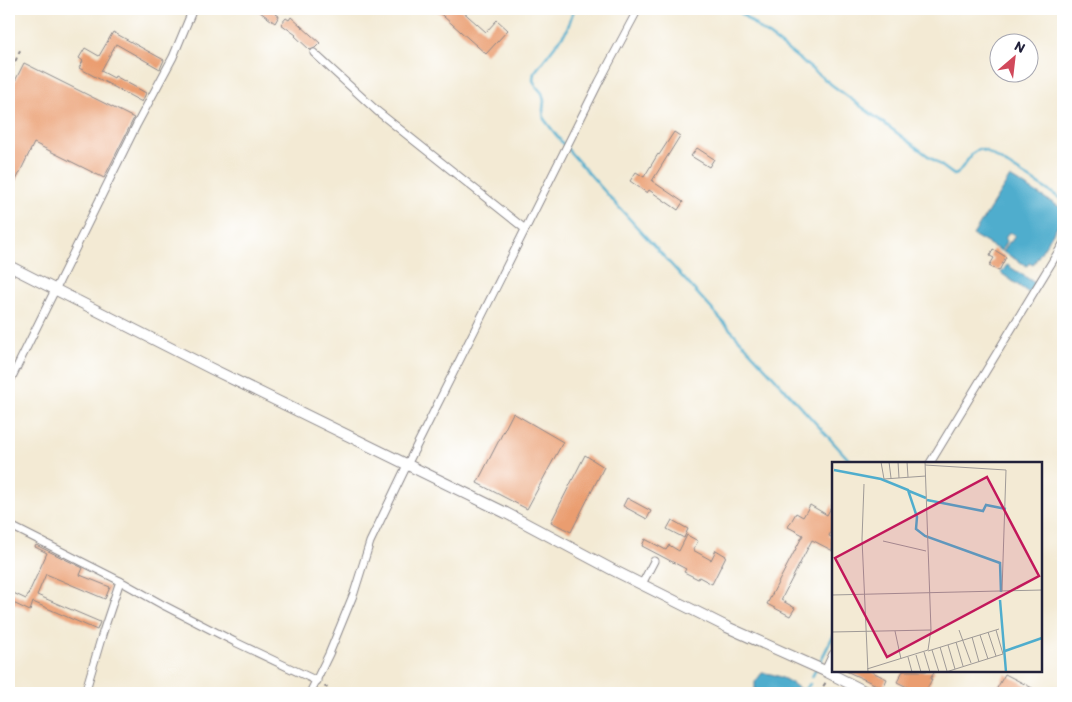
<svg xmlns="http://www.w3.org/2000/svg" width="1072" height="702" font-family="Itim,sans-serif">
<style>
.water{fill:#4fadcd;stroke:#386884}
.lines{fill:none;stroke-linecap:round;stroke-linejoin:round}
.stream{stroke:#4fadcd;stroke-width:2.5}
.building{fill:#ea9d70}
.street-casing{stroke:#8a8688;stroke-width:9}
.secondary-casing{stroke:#8a8688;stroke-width:12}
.path{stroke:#8a8688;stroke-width:2;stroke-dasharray:4 4;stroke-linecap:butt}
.street{stroke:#fff;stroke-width:7}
.secondary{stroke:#fff;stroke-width:10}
.inset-river{fill:none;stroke:#4fadcd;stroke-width:2.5}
.inset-road{fill:none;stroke:#9f9a97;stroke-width:1}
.view{fill:#c2185b;fill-opacity:0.15;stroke:#c2185b;stroke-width:2.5}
.inset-edge{fill:none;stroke:#22223b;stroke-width:2.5}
</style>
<rect width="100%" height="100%" fill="#fff"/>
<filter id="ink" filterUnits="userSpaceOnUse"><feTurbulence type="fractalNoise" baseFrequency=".02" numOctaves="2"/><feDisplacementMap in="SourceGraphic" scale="10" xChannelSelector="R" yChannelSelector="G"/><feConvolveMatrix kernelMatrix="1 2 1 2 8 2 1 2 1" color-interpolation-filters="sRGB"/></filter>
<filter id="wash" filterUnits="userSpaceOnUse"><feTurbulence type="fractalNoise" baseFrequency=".0096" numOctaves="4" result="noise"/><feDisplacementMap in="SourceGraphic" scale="20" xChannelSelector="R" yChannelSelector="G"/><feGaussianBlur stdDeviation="1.12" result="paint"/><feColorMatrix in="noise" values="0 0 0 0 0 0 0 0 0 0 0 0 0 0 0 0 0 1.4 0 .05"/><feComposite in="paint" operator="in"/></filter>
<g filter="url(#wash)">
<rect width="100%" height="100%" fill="#f3ead4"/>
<!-- water -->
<g class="water">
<path d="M1010,177L1063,209V217L1033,265L1029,263L1027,266L1003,252L1009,242H1011L1015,235L1009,232L1005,239L1007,240L1001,251L973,235Z"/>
<path d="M1007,265L1035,283L1029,293L1001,273Z"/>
<path d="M762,673C778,673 793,683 805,693H756L755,692V682Z"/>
</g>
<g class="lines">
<!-- stream -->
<g class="stream">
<path d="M574,9L567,30L534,73L533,80L536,86L542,93L544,101L543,110L544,119L563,144L615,203L852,463"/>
<path d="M736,9L761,30L775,40L832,85L954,175L957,174L973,153L979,149L986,151L1063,200"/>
<path d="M819,664L833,636"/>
<path d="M812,677L816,669"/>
<path d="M803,691L810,684"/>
</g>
</g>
<g id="blocks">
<!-- building -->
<g class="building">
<path d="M256,9H269L279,16L275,23Z"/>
<path d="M435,9H460L486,32L497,20L508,30L486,54Z"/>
<path d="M291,17L320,43L315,48L310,50L295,36L296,35L281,24L286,18L289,20Z"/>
<path d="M113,32L164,60L160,69L116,44L101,71L114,78L115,76L146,93L142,102L79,68L83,61L79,58L85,48L99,56Z"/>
<path d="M24,63L134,118L104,178L34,143L9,195V93Z"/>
<path d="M674,132L680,136L652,181L683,202L678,210L649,190L647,193L630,181L636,172L644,177L658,154L659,155Z"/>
<path d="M697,148L714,159L709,167L691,156Z"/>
<path d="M993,249L1006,257L999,271L989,266L994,258L990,256Z"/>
<path d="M513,413L563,442L527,509L477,483Z"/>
<path d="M585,455L604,467L571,532L551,522Z"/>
<path d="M627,498L651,511L647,519L623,506Z"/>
<path d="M833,504V527L829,536L833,538V551L812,540L781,600L795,608L790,616L767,604L803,535L788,527L796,513L803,517L810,505L827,515Z"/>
<path d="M672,520L688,529L684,538L667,529Z"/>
<path d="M687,535L698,541L693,550L711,560L716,550L726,556L712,584L699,577L698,579L684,572L686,569L642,546L645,539L666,550L669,545L679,551Z"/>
<path d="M36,545L83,568L80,575L110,587L105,599L46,574L37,595L100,622L97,630L33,602L30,611L9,601V591L26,599L47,553L35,547Z"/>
<path d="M846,671H870L887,679L883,688Z"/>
<path d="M903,671H935L930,679H932L925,693H919L897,682Z"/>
<path d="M1005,674L1042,693H1002L996,690Z"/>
</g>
</g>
</g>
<g filter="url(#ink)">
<use href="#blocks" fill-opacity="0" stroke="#8a8688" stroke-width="1"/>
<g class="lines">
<defs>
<g id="street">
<path d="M314,53L377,111L525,229"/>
<path d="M9,383L137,124L173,57L193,9"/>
<path d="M930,463L1063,244"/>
<path d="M9,525L120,581L163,605L235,642L317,681"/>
<path d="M642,584L654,561"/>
<path d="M825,671L833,654"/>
<path d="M85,693L103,632L120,581"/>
<path d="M310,693L329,654L354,593L370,542L407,465L599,82L638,9"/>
</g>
<path id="secondary" d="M9,266L210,368L506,513L613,570L727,627L825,671L868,693"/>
</defs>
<!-- street casing -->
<use href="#street" class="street-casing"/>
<!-- secondary casing -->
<use href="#secondary" class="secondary-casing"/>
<!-- path -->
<g class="path">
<path d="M9,76L21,48"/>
<path d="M324,686L337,693"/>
<path d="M819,693L826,682"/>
</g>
<!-- street -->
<use href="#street" class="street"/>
<!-- secondary -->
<use href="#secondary" class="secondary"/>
</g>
</g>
<!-- overview -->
<g transform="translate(832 462)">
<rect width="210" height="210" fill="#f3ead4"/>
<path class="inset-river" d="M2,8L49,17L76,28L85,55L84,67L93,74L168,101L169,130M77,29L94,36M95,38L151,49L154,43L174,47M168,138L174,210M173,189L210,176"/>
<path class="inset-road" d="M49,0L52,17L94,14M57,0L59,16M66,0L67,16M75,0L76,15M93,3L174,8L170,129M32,22L30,77L36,210M51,79L94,89M0,133L210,128M127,168L139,201M63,169L69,197M0,170L99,168M156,170L164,194M148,173L156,197M140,175L147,200M124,180L131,204M116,183L123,207M108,185L115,209M100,188L107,210M96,189L167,167M92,190L98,210M84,193L89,210M76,195L80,210M35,207L96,188L99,168L93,0M114,210L171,192L164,168"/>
<path class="view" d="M155,15L207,114L55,195L3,96Z"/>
<rect width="210" height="210" class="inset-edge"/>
</g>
<!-- margin -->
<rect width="1072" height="702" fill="none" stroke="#fff" stroke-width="30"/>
<!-- north arrow -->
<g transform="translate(1014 58) rotate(28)"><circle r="24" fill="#ffffff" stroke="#a7a7b1"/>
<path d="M0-4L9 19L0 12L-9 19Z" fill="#d1495b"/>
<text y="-8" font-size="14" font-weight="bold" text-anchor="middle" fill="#22223b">N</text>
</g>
</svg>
